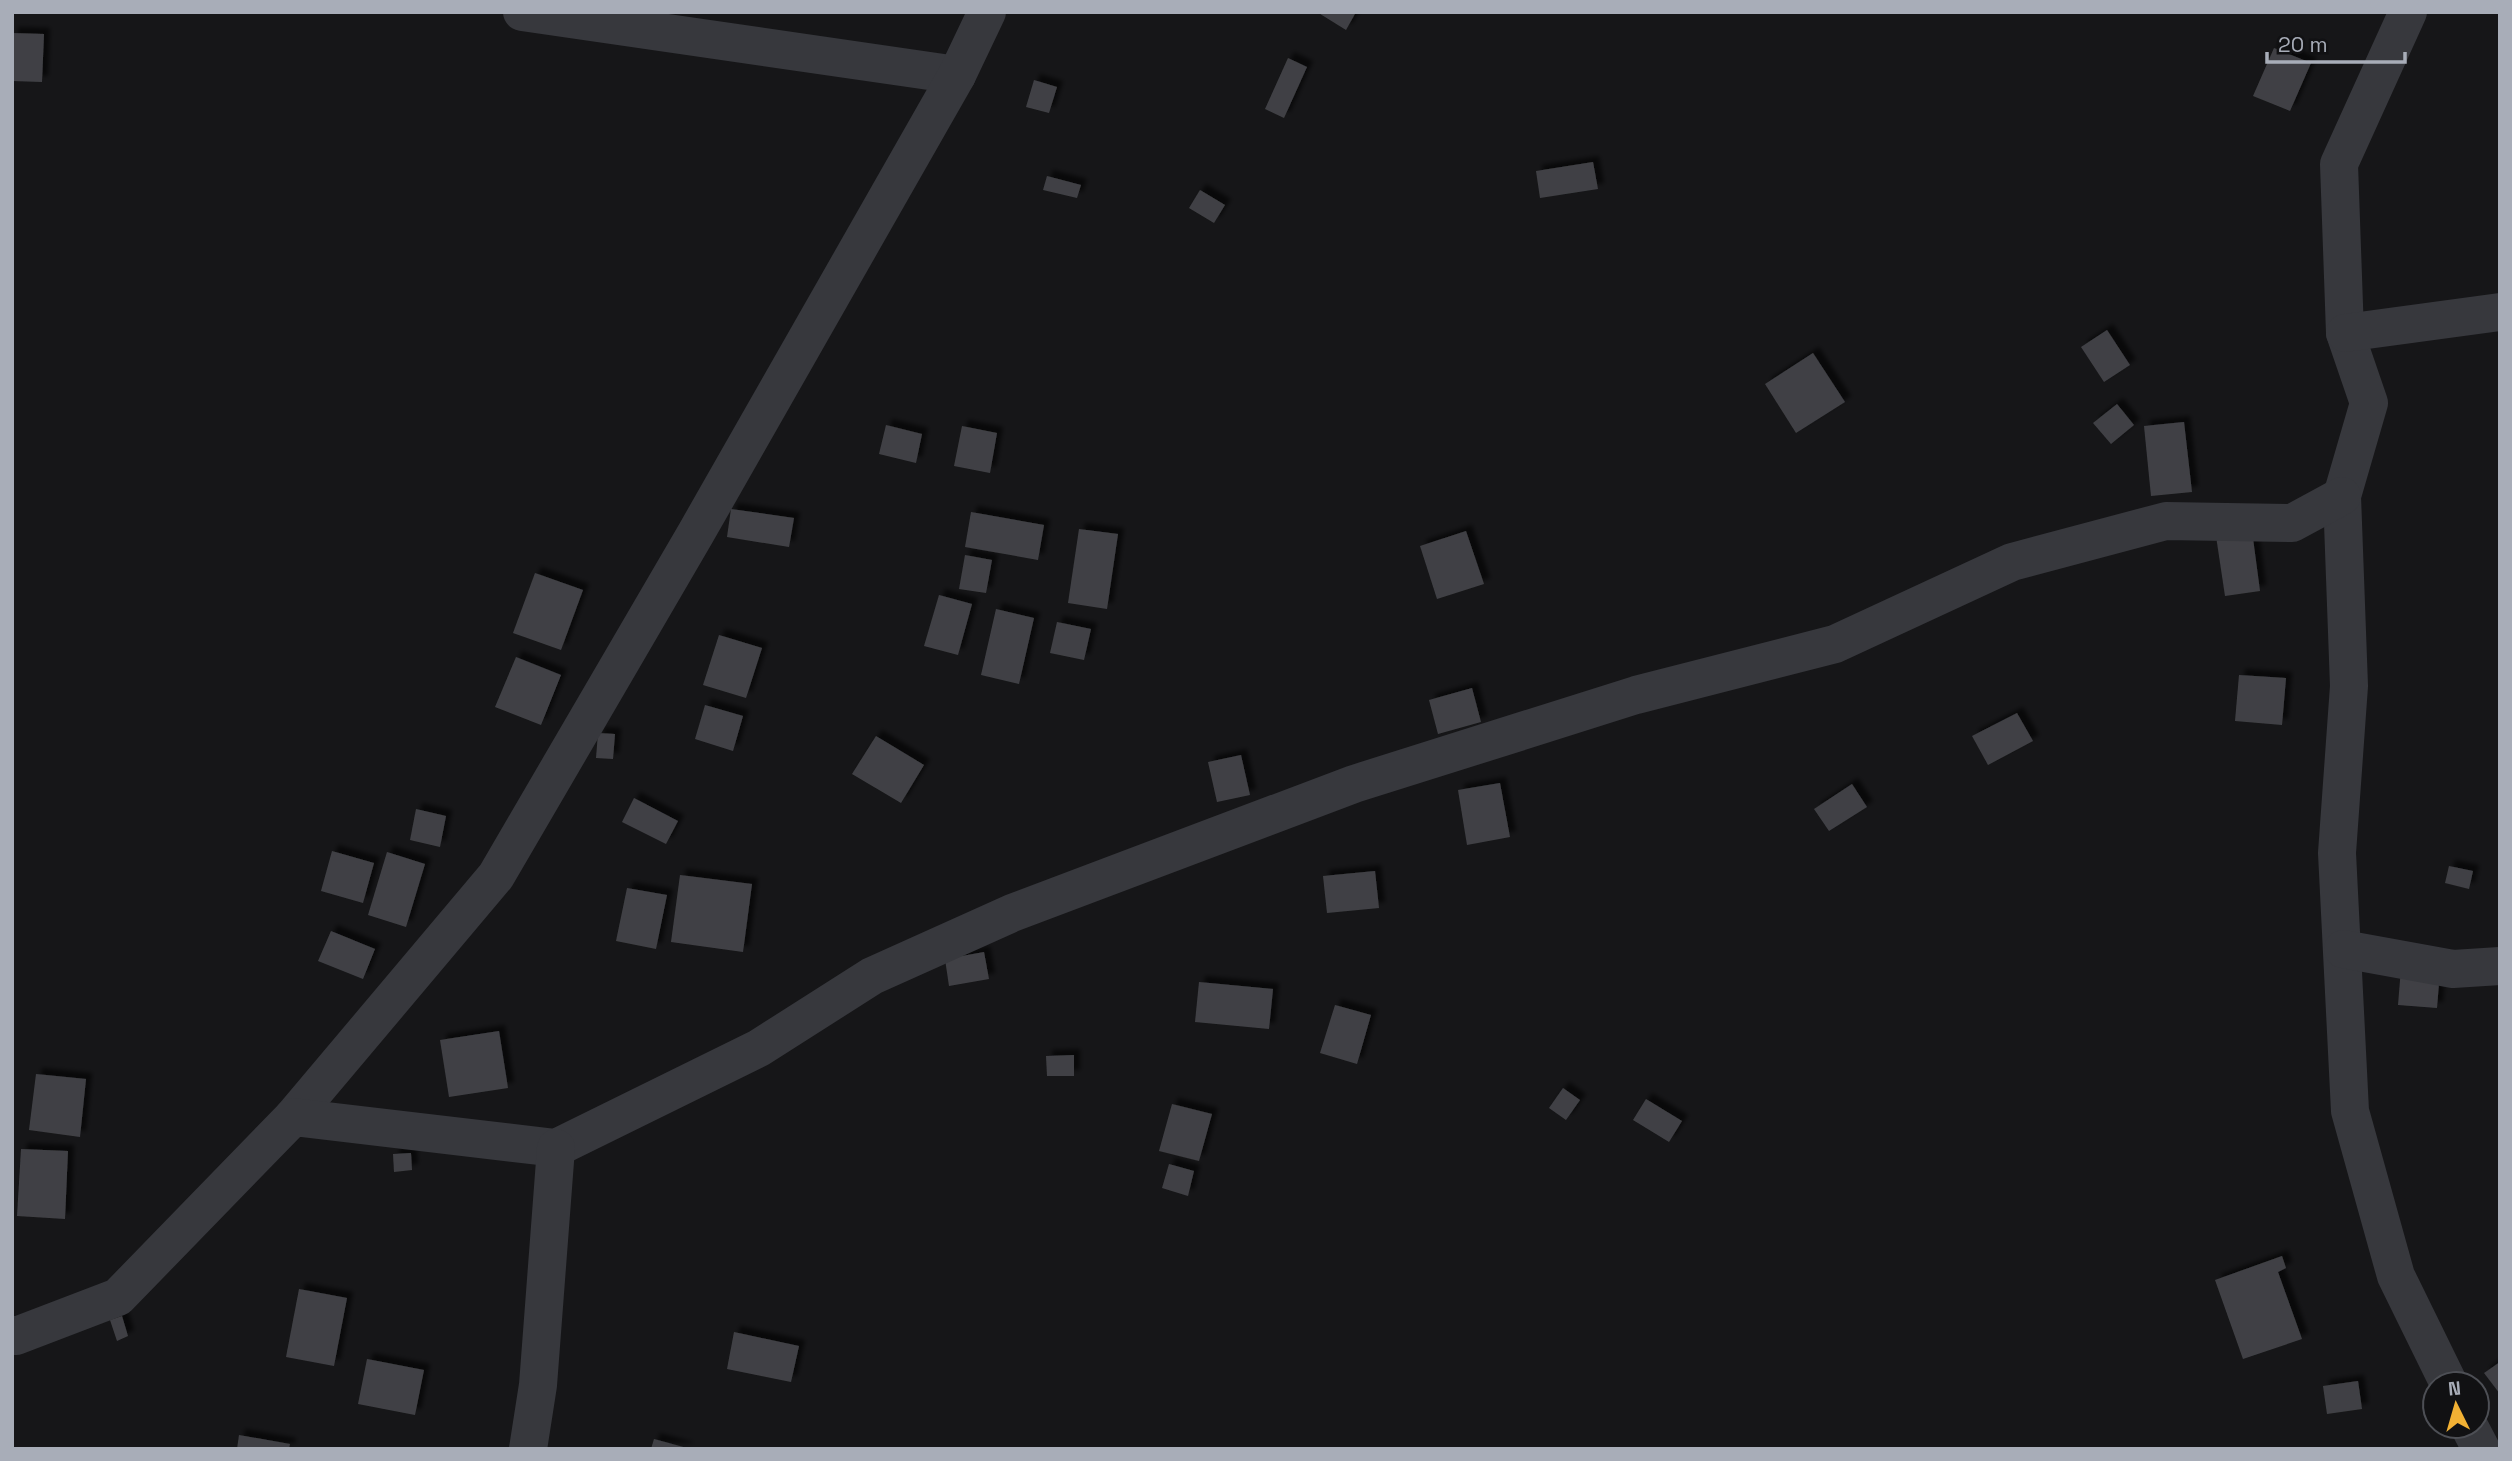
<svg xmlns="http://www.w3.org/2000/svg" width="2512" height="1461" font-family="'Space Grotesk',sans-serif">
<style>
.building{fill:#404145;filter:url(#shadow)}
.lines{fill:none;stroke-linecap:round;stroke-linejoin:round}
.minor{stroke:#37383d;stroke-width:38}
</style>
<defs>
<filter id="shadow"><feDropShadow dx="6" dy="-6" stdDeviation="2" flood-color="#0009"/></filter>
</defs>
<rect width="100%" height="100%" fill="#161618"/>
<!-- building -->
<g class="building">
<path d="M1317,12H1356L1346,30Z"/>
<path d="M12,33L44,34L42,82L12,81Z"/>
<path d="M2274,48L2311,63L2290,111L2253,96Z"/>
<path d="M1288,58L1307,67L1284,118L1265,109Z"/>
<path d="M1034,80L1057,87L1049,113L1026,107Z"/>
<path d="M1593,162L1598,189L1540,198L1536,171Z"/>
<path d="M1047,176L1081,185L1077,198L1043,190Z"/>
<path d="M1200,190L1225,205L1214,223L1189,208Z"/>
<path d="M2107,330L2130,365L2104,382L2081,347Z"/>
<path d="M1813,353L1845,402L1796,433L1765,384Z"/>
<path d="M2117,404L2134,425L2111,444L2093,423Z"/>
<path d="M2184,422L2192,492L2151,496L2144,426Z"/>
<path d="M886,425L922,434L916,463L879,454Z"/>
<path d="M962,426L997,433L990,473L954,466Z"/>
<path d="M731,509L794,518L789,547L727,537Z"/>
<path d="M971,512L1044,525L1038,560L965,547Z"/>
<path d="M1079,529L1118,534L1107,609L1068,603Z"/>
<path d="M1466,531L1484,584L1437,599L1420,546Z"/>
<path d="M2252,531L2260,591L2225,596L2216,536Z"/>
<path d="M965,555L992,560L986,593L959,589Z"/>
<path d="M535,573L583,590L561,650L513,633Z"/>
<path d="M939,595L972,604L958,655L924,646Z"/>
<path d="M996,609L1034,618L1019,684L981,675Z"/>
<path d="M1057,622L1091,629L1084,660L1050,653Z"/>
<path d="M719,635L762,648L746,698L703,685Z"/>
<path d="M516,657L561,675L541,725L495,707Z"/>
<path d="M2239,675L2286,678L2282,725L2235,721Z"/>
<path d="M1472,688L1481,722L1438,734L1429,700Z"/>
<path d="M705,705L743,716L733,751L695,739Z"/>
<path d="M2017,713L2033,741L1988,765L1972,736Z"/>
<path d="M598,733L615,734L613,759L596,758Z"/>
<path d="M876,736L924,765L901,803L852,774Z"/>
<path d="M1241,755L1250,795L1217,802L1208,762Z"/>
<path d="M1500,783L1510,837L1467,845L1458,790Z"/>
<path d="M1852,784L1867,807L1829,831L1814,809Z"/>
<path d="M634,798L678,821L666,844L622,822Z"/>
<path d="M416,809L446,816L440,847L410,840Z"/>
<path d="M332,851L374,863L363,903L321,891Z"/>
<path d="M387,852L425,864L406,927L368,915Z"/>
<path d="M2449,866L2473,871L2469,889L2445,883Z"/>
<path d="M1375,871L1379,908L1327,913L1323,876Z"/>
<path d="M680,875L752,884L743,952L671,942Z"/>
<path d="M627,888L667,895L656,949L616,941Z"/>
<path d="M331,931L375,949L363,979L318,961Z"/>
<path d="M984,952L989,979L949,986L945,959Z"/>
<path d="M2402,956L2441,958L2437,1008L2398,1005Z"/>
<path d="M1199,982L1273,989L1269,1029L1195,1022Z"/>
<path d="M1335,1005L1371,1015L1357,1064L1320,1053Z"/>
<path d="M499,1031L508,1088L449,1097L440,1040Z"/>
<path d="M1074,1055V1076H1047L1046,1056Z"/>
<path d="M36,1074L86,1079L80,1137L29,1130Z"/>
<path d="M1563,1088L1580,1100L1566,1120L1549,1108Z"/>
<path d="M1646,1099L1682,1121L1669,1142L1633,1120Z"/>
<path d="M1172,1104L1212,1114L1199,1161L1159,1151Z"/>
<path d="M21,1149L68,1151L65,1219L17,1216Z"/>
<path d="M411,1153L412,1170L394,1172L393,1154Z"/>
<path d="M1169,1164L1194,1171L1188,1196L1162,1188Z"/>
<path d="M2282,1256L2286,1268L2278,1272L2302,1339L2243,1359L2215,1280Z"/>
<path d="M299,1289L347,1298L334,1366L286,1357Z"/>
<path d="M122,1316L128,1336L117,1341L110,1320Z"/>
<path d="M734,1332L799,1346L791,1382L727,1369Z"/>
<path d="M367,1359L424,1370L415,1415L358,1404Z"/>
<path d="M2500,1362V1394L2484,1373Z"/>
<path d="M2358,1381L2362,1409L2327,1414L2323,1386Z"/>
<path d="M239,1435L290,1444L289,1449H237Z"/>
<path d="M654,1439L687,1448V1449H651Z"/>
</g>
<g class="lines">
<!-- minor -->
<g class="minor">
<path d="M522,12L957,75"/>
<path d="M2408,12L2339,164L2345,333L2369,403L2342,496L2349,686L2337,853L2350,1111L2396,1276L2449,1384"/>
<path d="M2345,333L2500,312"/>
<path d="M2343,949L2453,969L2500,966"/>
<path d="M293,1117L496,876L696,533L957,75L987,12"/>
<path d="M12,1335L16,1336L118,1297L293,1117L556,1148L759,1048L872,976L1012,913L1354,784L1636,695L1835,644L2012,562L2166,521L2292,523L2342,496"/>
<path d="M2469,1426L2481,1449"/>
<path d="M528,1449L538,1385L556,1148"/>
</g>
</g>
<!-- border -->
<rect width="2512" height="1461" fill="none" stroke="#a8adb8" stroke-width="28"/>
<!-- north arrow -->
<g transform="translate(2456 1405) rotate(355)"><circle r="33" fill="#111113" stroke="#4d4f55" stroke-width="2"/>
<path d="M0-5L12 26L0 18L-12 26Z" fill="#f2b134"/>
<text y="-10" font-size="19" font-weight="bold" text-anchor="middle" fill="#a8adb8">N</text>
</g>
<!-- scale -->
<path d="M2267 52v10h138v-10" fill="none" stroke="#a8adb8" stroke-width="3.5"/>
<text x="2278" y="52" font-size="21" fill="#a8adb8" stroke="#111113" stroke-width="5" paint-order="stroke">20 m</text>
</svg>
